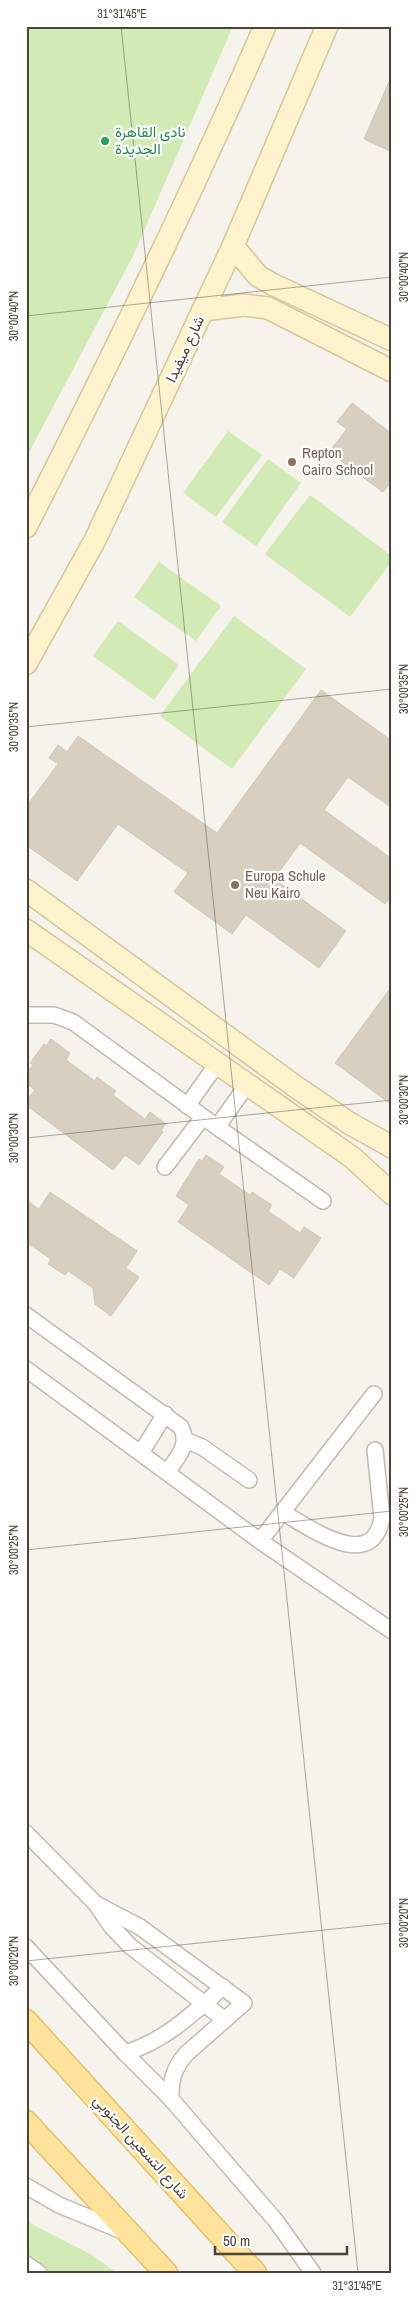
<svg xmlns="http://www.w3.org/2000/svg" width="418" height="2299" font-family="'Archivo Narrow',Vazirmatn,sans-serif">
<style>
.green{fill:#d2eab5}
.building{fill:#d8cfc1;stroke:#d3c7b4}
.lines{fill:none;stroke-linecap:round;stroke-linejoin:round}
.street-casing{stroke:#c2bbae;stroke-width:18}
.secondary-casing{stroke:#d6c79b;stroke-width:24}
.primary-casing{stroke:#e6c16a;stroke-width:25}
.street{stroke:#fff;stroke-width:15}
.secondary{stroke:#fff3cd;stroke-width:21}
.primary{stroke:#ffe39c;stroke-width:22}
.ticks{fill:none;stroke:#4b4439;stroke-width:1;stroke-opacity:0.45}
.leisure-dot{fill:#2e9e5b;stroke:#fff;stroke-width:2}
.education-dot{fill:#8d6e63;stroke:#fff;stroke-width:2}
.labels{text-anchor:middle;stroke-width:4.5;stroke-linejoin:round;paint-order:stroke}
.leisure-label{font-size:15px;fill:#27864d;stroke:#fff;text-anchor:start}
.street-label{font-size:15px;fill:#4b4439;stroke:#fff}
.education-label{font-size:15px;fill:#785e54;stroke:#fff;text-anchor:start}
.neatline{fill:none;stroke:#4b4439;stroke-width:2}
.ticks-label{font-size:12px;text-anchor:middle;fill:#4b4439}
</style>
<rect width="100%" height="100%" fill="#f6f3ec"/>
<!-- green -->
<g class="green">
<path d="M26,26H233L133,256L26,458Z"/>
<path d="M228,431L262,455L216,517L183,493Z"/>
<path d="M268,459L301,483L256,546L222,522Z"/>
<path d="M310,495L392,556V561L350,617L265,554Z"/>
<path d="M159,562L221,606L196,641L134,597Z"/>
<path d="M234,616L306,669L232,769L160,716Z"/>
<path d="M118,621L179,665L154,700L93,656Z"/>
<path d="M26,2221L92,2255L117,2273H26Z"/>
</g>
<!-- building -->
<g class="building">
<path d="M392,75V152L364,139Z"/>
<path d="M352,403L392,434V481L383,492L329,452L347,429L337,422Z"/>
<path d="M321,690L392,741V808L348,777L324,810L392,859V895L385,904L300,843L274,879L346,931L319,968L246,915L232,934L174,892L188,873L118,824L77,881L26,845V807L58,764L49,758L58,745L67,752L78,736L217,833Z"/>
<path d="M392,986V1105L335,1063Z"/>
<path d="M51,1039L70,1053L66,1060L95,1081L97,1077L116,1091L113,1095L145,1119L150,1112L166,1124L161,1130L163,1132L139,1165L125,1155L113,1170L26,1105V1101L35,1090L26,1083V1074L33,1065L30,1063L44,1044L46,1046Z"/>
<path d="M206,1155L224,1167L219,1174L250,1195L252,1192L272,1205L268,1211L300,1233L304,1227L321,1238L294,1278L280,1269L269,1285L178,1222L189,1205L176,1196L199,1159L202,1161Z"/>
<path d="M50,1192L137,1251L126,1268L139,1277L111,1316L95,1304L93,1288L68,1271L65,1275L48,1264L51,1259L26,1242V1200L39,1209Z"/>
</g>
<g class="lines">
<defs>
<g id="street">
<path d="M26,1015H54L73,1022L217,1127L323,1201"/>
<path d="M187,1106L217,1064"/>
<path d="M217,1127L247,1085"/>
<path d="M165,1167L203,1117"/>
<path d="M26,1315L181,1427C190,1445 178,1457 167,1472"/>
<path d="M26,1369L260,1541L392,1631"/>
<path d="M185,1440L202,1447L249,1480"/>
<path d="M141,1453L165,1414"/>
<path d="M282,1512C309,1527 372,1574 382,1518L375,1450"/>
<path d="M260,1541L374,1394"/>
<path d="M26,1833L96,1904L111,1926L130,1946L225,2020"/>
<path d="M96,1904L140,1927L244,2003L186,2054C174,2068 170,2081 171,2099"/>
<path d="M26,1947L125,2053L171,2099L276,2221L313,2273"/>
<path d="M125,2053C165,2041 192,2014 223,1987"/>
<path d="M26,2186L59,2205L127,2233"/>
<path d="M26,2264L39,2273"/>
</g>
<g id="secondary">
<path d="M233,246L258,276L272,284L392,340"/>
<path d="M203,310L244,305L268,308L392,371"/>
<path d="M26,527C110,362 191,196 265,26"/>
<path d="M26,664L95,540L233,246L327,26"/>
<path d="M26,890L296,1087L349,1123L392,1147"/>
<path d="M26,930L353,1158L392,1194"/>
</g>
<g id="primary">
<path d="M26,2021L255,2273"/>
<path d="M26,2122L166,2273"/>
</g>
</defs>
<!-- street casing -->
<use href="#street" class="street-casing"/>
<!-- secondary casing -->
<use href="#secondary" class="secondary-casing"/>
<!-- primary casing -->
<use href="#primary" class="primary-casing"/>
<!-- street -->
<use href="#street" class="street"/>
<!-- secondary -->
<use href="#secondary" class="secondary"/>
<!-- primary -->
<use href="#primary" class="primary"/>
</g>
<!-- ticks -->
<path class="ticks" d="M121,26L358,2273M26,316L392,277M26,727L392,689M26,1138L392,1100M26,1550L392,1511M26,1961L392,1923"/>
<!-- markers -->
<circle class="leisure-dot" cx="105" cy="141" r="5"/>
<g class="education-dot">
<circle cx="292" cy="462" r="5"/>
<circle cx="235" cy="885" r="5"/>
</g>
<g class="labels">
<!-- leisure labels -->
<g class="leisure-label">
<text x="115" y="137">نادى القاهرة<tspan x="115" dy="17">الجديدة</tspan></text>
</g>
<!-- street labels -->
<g class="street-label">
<text transform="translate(185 349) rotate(-65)" y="5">شارع ميفيدا</text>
<text transform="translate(141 2147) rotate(48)" y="5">شارع التسعين الجنوبي</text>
</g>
<!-- education labels -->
<g class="education-label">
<text x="302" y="458">Repton<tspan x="302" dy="17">Cairo School</tspan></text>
<text x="245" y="881">Europa Schule<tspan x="245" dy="17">Neu Kairo</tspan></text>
</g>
</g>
<!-- border -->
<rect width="418" height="2299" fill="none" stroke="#ffffff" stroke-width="55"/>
<!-- scale -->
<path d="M215 2246v8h132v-8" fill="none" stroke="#4b4439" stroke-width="2.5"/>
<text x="223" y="2246" font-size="15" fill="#4b4439" stroke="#ffffff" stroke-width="4" paint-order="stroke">50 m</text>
<rect x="28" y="28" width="362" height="2244" class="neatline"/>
<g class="ticks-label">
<text x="122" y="18">31°31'45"E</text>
<text transform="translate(404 277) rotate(-90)" y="4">30°00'40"N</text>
<text transform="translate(14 316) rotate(-90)" y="4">30°00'40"N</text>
<text transform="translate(404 689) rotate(-90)" y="4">30°00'35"N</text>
<text transform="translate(14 727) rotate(-90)" y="4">30°00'35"N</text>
<text transform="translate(404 1100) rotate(-90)" y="4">30°00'30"N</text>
<text transform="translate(14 1138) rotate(-90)" y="4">30°00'30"N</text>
<text transform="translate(404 1512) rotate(-90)" y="4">30°00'25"N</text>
<text transform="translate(14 1550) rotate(-90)" y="4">30°00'25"N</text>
<text transform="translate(404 1923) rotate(-90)" y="4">30°00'20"N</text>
<text transform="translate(14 1961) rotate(-90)" y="4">30°00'20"N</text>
<text x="357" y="2290">31°31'45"E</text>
</g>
</svg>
